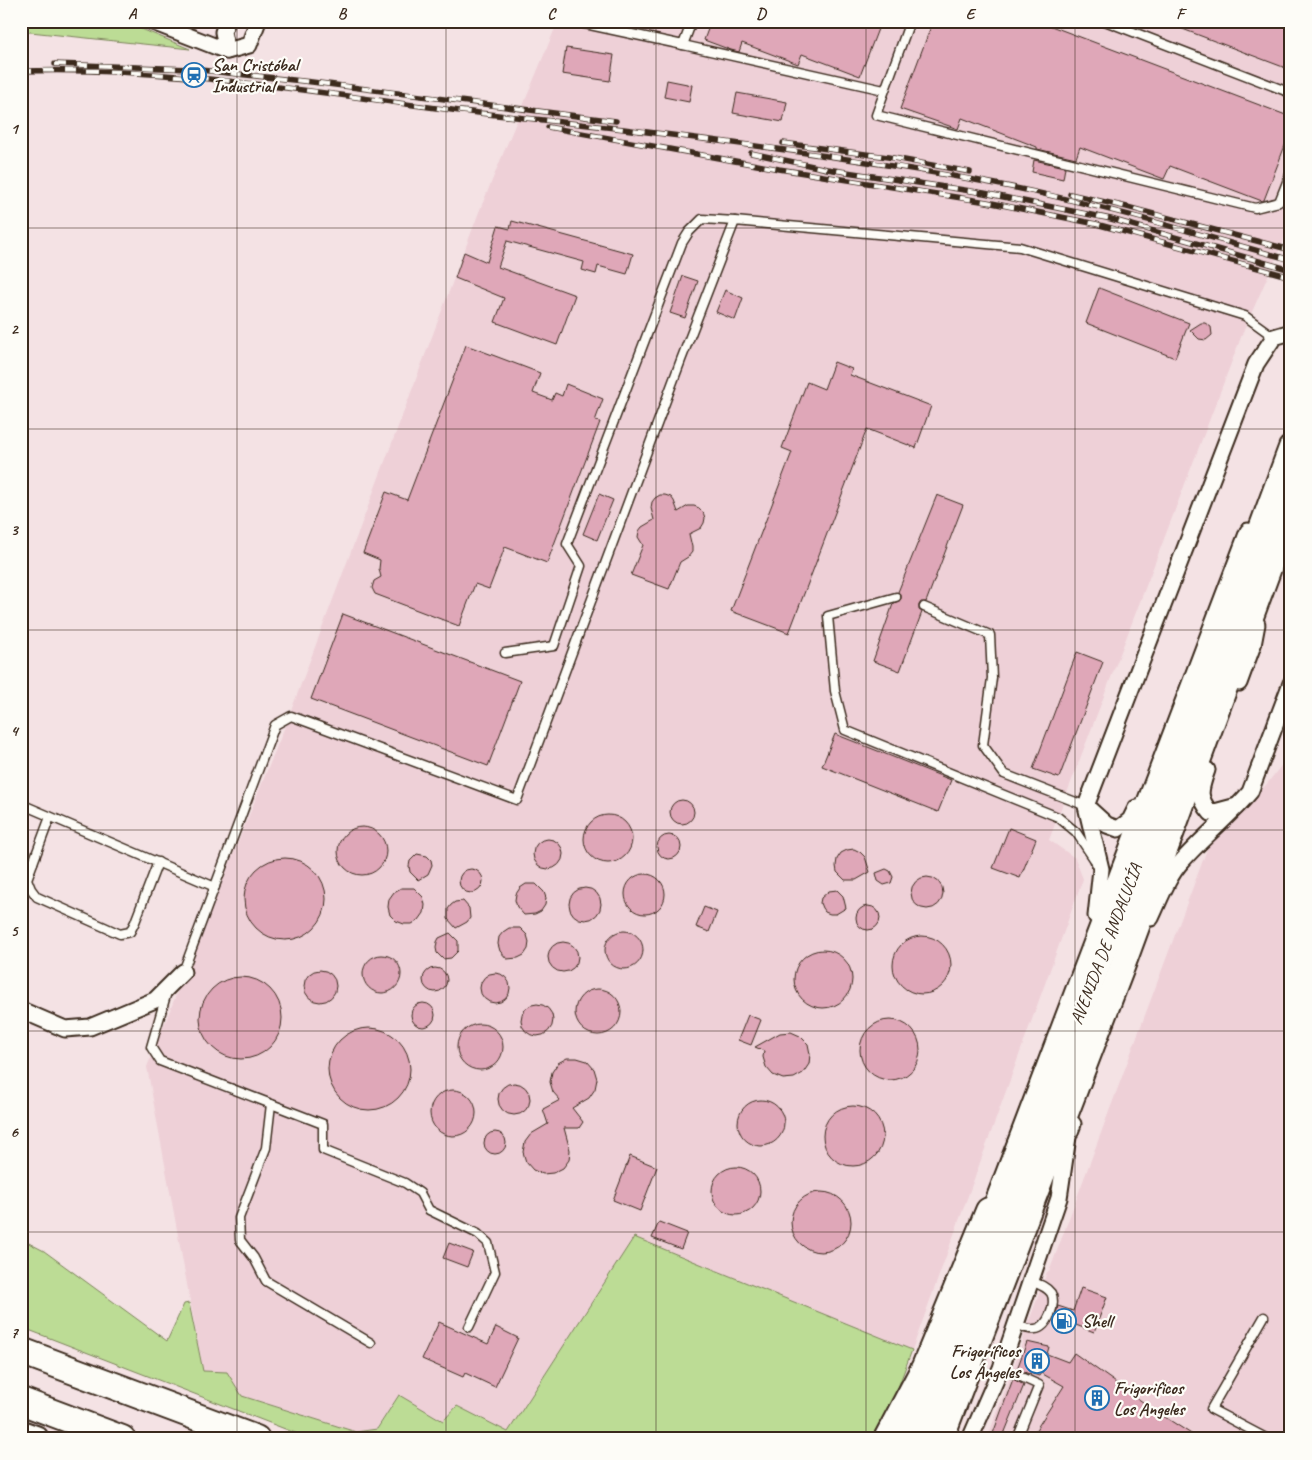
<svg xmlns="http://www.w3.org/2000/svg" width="1312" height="1460" font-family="Caveat,sans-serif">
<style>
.built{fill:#eed0d7}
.green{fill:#bcdc95;stroke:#7c835a}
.building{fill:#dfa7b8;stroke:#3b2a1e}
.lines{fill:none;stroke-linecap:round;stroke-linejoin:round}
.service-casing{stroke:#3b2a1e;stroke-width:11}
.minor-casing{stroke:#3b2a1e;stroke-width:19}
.primary-casing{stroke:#3b2a1e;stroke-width:28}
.motorway-casing{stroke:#3b2a1e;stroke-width:30}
.service{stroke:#fdfcf7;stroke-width:8}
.minor{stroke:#fdfcf7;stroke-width:15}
.primary{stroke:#fdfcf7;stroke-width:24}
.motorway{stroke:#fdfcf7;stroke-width:26}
.rail-casing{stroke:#3b2a1e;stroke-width:5.5}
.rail{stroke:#fdfcf7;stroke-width:4;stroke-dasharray:11;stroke-linecap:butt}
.grid{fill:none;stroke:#3b2a1e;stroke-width:1;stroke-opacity:0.55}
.labels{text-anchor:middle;stroke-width:4.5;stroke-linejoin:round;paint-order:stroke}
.poi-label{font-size:18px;font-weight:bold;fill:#3b2a1e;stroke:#fdfcf7;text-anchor:start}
.street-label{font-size:18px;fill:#3b2a1e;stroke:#fdfcf7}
.neatline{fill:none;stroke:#3b2a1e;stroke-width:2}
.grid-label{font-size:16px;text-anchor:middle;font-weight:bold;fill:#3b2a1e}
</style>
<rect width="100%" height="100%" fill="#f4e2e4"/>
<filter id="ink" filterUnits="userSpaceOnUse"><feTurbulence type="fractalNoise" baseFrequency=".02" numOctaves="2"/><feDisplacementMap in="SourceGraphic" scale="10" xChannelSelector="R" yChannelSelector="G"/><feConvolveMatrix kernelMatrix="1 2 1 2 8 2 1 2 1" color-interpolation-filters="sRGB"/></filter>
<g filter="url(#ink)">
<!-- built -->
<g class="built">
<path d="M558,21H1291V224L1243,332L1049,840L1075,858L1083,879L912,1350L634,1238L508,1432L457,1406L444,1421L399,1396L376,1429L356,1432L242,1396L227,1373L203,1371L147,1067L286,724L479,212Z"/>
<path d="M1291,753V1439H987L1023,1341L1022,1340L1047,1272H1049L1212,836L1266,785Z"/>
</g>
<!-- green -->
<g class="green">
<path d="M21,21H122L190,49L21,31Z"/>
<path d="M634,1237L912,1350L879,1439H311L21,1327V1239L44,1251L167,1341L184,1304L189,1303L203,1371L227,1372L242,1396L356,1432L377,1429L399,1395L443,1421L457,1406L508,1432Z"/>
</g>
<!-- building -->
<g class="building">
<path d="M711,21H881L860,76L802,54L798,64L742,43L739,52L731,50L704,40Z"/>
<path d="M933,21H1038L1291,117V130L1264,200L1262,201L1170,166L1164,179L1080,147L1076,158L1037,149V147L962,118L958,129L900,109Z"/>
<path d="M1165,21H1291V70L1164,22Z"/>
<path d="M566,48L614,55L610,81L562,74Z"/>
<path d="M667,80L692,85L689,102L664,97Z"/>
<path d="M737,93L787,102L783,122L733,113Z"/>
<path d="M1034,160L1065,167L1063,179L1032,172Z"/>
<path d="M512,221L633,254L627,274L598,266L596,274L582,270L584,262L507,241L498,267L575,295L557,345L495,322L504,298L455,278L464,252L487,262L498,226L510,229Z"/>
<path d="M683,276L698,281L685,318L670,313Z"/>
<path d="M1099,288L1189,323L1175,358L1086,323Z"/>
<path d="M725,290L743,298L735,320L716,312Z"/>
<path d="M1201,323H1205L1211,327L1212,335L1206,340L1199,339L1190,330Z"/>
<path d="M466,345L540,373L533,393L552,400L555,393L562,396L566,384L603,399L595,421L600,422L547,563L505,547L489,589L475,584L459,626L375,594L372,588L374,581L381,577L379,569L380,560L363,553L386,492L407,500Z"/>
<path d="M834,362L852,369L850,375L931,406L916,448L867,429L789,633L731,611L792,452L782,448L807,382L824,389Z"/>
<path d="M599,494L613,500L597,540L583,534Z"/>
<path d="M660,495H665L671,497L674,501L678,512L688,506H694L699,508L703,512L705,518L704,523L701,528L689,534L692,547V552L688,557L680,562L669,589L631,575L643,545L638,537L639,531L642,527L654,520L651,508L652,502L655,498Z"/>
<path d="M937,495L963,505L926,602H921L919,605V610L922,612L900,671L873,661L893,604L901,599V595L898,592Z"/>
<path d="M343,614L520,681L488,766L311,699Z"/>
<path d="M1077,652L1103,662L1059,778L1033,769Z"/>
<path d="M835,734L951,780L938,812L822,766Z"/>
<circle cx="682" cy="812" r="12"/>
<circle cx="608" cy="839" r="24"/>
<circle cx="362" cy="851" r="24"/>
<path d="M1009,828L1036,839L1020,878L993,868Z"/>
<circle cx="669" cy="847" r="12"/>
<circle cx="548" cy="854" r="15"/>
<path d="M854,849L860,852L865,857L870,872L856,880H845L837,872L836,866L837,859L841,853L847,850Z"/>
<path d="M417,854L427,856L431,860L432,865L428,874L418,880L410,872L409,866L410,861Z"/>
<circle cx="285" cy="899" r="41"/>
<path d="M886,869L890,871L893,877L891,883L884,885L878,881L876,873Z"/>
<circle cx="471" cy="881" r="12"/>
<circle cx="645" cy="894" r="20"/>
<circle cx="927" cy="893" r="16"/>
<path d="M526,884H536L544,892L546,898L545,905L541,911L535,914L524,915L517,907L515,900L516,894L520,888Z"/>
<path d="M401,888H414L423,897L425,905L424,913L419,920L412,924H404L396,921L390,915L388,907L389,899L394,892Z"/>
<circle cx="585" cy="904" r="16"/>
<path d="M837,890L843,896L846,908L836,914H830L825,912L822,908L820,903L821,898L829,891Z"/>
<path d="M463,901L469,908L470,918L467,922L456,928L448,919V909L451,905L455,902Z"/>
<circle cx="868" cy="918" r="12"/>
<path d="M704,907L717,912L709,932L696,927Z"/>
<path d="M509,928H520L527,935L529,942L528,949L524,955L518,958L507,959L500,951L498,944L499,937L503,932Z"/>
<circle cx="624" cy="950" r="19"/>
<path d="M450,933L458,941V951L451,958L443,959L437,953L436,948L437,942L439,938Z"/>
<circle cx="922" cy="965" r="29"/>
<circle cx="563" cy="957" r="15"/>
<circle cx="823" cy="979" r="29"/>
<circle cx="382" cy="974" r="19"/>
<circle cx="435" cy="980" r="12"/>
<circle cx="320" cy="986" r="16"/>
<circle cx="495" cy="988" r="15"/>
<circle cx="241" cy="1018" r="41"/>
<circle cx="598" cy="1012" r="23"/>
<circle cx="423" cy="1015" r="12"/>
<circle cx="537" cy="1020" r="16"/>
<path d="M748,1015L761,1020L751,1045L738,1040Z"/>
<circle cx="890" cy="1050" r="30"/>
<circle cx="480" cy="1047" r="23"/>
<circle cx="369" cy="1069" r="41"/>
<path d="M791,1032L800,1036L808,1044L810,1054L809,1064L803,1073L794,1078L783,1079L773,1075L766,1067L763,1057L764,1051L755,1047L780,1033Z"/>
<path d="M567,1058H577L587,1061L594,1069L597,1079L595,1089L589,1098L572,1108L583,1122L579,1128H564L570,1150L569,1160L563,1168L553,1173L543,1174L533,1170L526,1162L523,1152L525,1142L531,1134L548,1124L543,1109L560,1100L553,1092L550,1082L552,1072L558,1063Z"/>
<circle cx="514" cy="1099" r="16"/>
<circle cx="453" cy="1113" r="23"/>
<circle cx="761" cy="1123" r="23"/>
<circle cx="853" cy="1136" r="30"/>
<circle cx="495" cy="1143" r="11"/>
<path d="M630,1156L657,1167L640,1211L613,1200Z"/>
<circle cx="736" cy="1191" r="24"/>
<circle cx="821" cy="1222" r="30"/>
<path d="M659,1222L687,1233L681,1249L652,1238Z"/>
<path d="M449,1243L473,1252L467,1267L443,1258Z"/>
<path d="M1081,1288L1107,1297L1094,1332L1055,1317L1058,1306L1073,1311Z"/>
<path d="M439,1322L488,1344L496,1327L518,1338L495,1387L465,1373L463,1377L422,1359Z"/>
<path d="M1027,1342L1049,1347L1047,1354L1068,1362L1074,1353L1154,1410L1199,1439H1030L1064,1386L1041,1373L1039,1376L1029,1373V1374L1017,1369Z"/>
<path d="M1013,1379L1024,1385L1002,1439H991Z"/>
</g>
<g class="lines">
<defs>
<g id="service">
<path d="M571,21L683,45L692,21"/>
<path d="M910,21L876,115L1255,208L1279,202L1291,172"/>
<path d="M1105,21L1291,93"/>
<path d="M683,45L884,90"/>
<path d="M896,597L828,616L835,691L845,730L1058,817L1076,832L1094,859"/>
<path d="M924,607L990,635L992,678L983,745L1004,774L1086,806"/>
<path d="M505,653L554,646L581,566L567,544L682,243L689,232L702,219L735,221"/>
<path d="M21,804L215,887"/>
<path d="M50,817L27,879L31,889L37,897L120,934L130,932L135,922L158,862"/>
<path d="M21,858L33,863"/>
<path d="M183,972L275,725L291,716L517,800L681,360L735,221L1020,247L1245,316L1274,337"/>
<path d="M167,992L151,1047L160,1061L323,1124V1150L405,1183L420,1193L429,1210L478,1234L488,1243L495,1272L469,1327"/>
<path d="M271,1104L266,1148L239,1218L240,1240L254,1258L266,1281L371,1343"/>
<path d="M1264,1317L1211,1409L1268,1439"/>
<path d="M1015,1325C1021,1327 1029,1330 1035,1329C1048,1328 1057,1303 1051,1293C1046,1286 1038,1284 1030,1281"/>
<path d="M1001,1368L1039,1385L1017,1439"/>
</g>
<g id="minor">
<path d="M150,21L227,51"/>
<path d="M227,21L223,32L227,51L249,45L258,21"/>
<path d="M1239,683L1253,645L1257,624"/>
<path d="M1207,770C1200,790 1197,797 1211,813L1237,806"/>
<path d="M1086,806L1107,825L1118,829L1130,820L1136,808"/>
<path d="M1096,916L1101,869L1086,806L1256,364L1274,337L1291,332"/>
<path d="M1151,918C1160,899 1168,876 1182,861C1203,837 1229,817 1250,792L1291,683"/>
<path d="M21,1010L65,1029L90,1027L155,1000L183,972"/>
<path d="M987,1217L1248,531"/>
<path d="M904,1439L917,1405"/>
<path d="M970,1439L1001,1368L1059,1198L1068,1137L1073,1124"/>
</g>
<g id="primary">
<path d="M918,1439L1176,759L1291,448"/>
<path d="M941,1439L1121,970L1291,508"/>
</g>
<g id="motorway">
<path d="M21,1351L256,1439"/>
<path d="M21,1401L122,1439"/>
<path d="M21,1434L35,1439"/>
<path d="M887,1439L925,1367L989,1211"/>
</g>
</defs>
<!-- service casing -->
<use href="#service" class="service-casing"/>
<!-- minor casing -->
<use href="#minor" class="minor-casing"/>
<!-- primary casing -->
<use href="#primary" class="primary-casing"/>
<!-- motorway casing -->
<use href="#motorway" class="motorway-casing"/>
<!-- service -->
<use href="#service" class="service"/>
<!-- minor -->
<use href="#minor" class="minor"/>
<!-- primary -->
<use href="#primary" class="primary"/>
<!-- motorway -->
<use href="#motorway" class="motorway"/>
<defs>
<g id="rail">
<path d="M55,64L191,69L312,82L616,121"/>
<path d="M21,71C165,66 310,92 452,110C523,118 594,125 664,134C775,148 887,163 996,184C1095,203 1194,233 1291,260"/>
<path d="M548,127L779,169L987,202L1096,224L1291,277"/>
<path d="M783,143L888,157L970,172"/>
<path d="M751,153L827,169L984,193L1111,219L1291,270"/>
<path d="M1070,194L1127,207L1291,250"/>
</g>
</defs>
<!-- rail casing -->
<use href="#rail" class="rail-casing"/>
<!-- rail -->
<use href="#rail" class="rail"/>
</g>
</g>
<!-- grid -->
<path class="grid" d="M237,21V1439M446,21V1439M656,21V1439M866,21V1439M1075,21V1439M21,228H1291M21,429H1291M21,630H1291M21,830H1291M21,1031H1291M21,1232H1291"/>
<!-- icons -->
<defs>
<symbol id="station-ring" viewBox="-11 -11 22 22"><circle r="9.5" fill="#fdfcf7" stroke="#1f6fb2" stroke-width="1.5"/><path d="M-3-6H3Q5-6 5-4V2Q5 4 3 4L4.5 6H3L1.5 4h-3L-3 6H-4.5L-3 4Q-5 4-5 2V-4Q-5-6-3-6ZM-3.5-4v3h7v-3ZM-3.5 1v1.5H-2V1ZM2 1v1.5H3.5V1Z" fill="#1f6fb2"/></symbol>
<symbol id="fuel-ring" viewBox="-11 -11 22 22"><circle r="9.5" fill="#fdfcf7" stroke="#1f6fb2" stroke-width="1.5"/><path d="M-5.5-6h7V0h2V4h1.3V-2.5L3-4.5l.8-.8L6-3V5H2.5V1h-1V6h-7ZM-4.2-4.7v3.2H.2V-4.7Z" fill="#1f6fb2"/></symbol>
<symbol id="building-ring" viewBox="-11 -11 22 22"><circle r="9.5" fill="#fdfcf7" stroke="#1f6fb2" stroke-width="1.5"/><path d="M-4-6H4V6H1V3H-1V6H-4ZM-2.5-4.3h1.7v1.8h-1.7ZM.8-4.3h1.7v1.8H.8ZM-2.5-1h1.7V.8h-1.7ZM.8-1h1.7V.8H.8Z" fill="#1f6fb2"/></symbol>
</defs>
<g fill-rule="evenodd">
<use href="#station-ring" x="180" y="61" width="28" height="28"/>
<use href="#fuel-ring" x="1050" y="1307" width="28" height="28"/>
<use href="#building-ring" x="1023" y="1347" width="28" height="28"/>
<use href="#building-ring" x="1083" y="1384" width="28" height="28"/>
</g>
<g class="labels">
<!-- poi labels -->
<g class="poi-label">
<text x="212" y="71">San Cristóbal<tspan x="212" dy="21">Industrial</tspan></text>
<text x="1082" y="1327">Shell</text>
<text x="1020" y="1357" text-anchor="end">Frigoríficos<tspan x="1020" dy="21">Los Ángeles</tspan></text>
<text x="1114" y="1394">Frigorificos<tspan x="1114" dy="21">Los Angeles</tspan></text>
</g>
<!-- street labels -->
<g class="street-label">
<text transform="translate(1106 944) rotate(-69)" y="6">AVENIDA DE ANDALUCÍA</text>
</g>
</g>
<!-- margin -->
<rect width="1312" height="1460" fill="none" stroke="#fdfcf7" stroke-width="55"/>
<rect x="28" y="28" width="1256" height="1404" class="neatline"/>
<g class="grid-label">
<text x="132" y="19">A</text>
<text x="342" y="19">B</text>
<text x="551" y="19">C</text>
<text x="761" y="19">D</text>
<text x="970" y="19">E</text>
<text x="1180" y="19">F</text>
<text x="14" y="134">1</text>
<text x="14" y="334">2</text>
<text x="14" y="535">3</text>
<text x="14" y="736">4</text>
<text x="14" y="936">5</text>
<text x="14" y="1137">6</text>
<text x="14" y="1338">7</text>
</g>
</svg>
